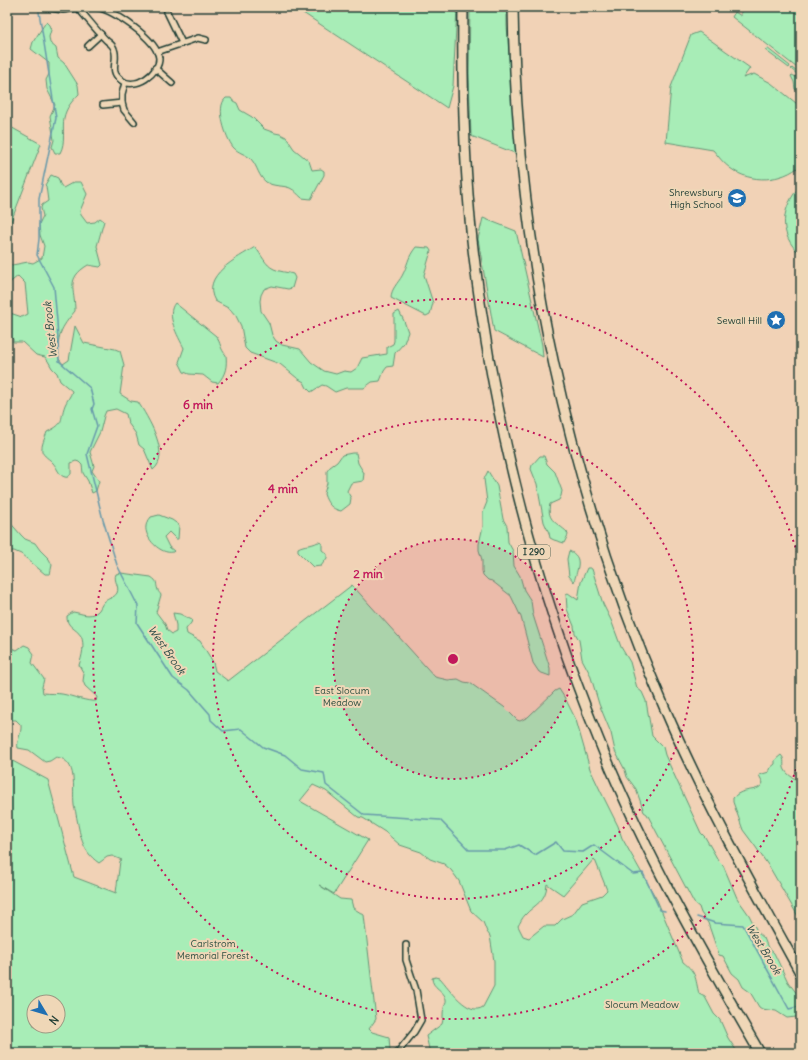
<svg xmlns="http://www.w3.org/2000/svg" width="808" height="1060" font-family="Delius,sans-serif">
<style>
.green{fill:#a8edb7;stroke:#649576;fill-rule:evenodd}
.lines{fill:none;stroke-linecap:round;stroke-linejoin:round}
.stream{stroke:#6799aa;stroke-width:1.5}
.minor-casing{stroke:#1f3d34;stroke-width:8}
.motorway-casing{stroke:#1f3d34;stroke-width:12}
.minor{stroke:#efd7b7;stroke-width:5}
.motorway{stroke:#efd7b7;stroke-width:9}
.ring{fill:none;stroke:#c2185b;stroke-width:2;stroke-dasharray:2 4}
.labels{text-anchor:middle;stroke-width:4;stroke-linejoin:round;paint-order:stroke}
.shield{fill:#efd7b7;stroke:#5d6b5b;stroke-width:1}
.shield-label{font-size:9px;font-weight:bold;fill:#1f3d34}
.poi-label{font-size:10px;fill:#1f3d34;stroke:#efd7b7;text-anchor:end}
.park-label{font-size:10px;fill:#2d4f41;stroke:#efd7b7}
.water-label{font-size:11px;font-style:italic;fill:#2b4c48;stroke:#efd7b7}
.centre{fill:#c2185b;stroke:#efd7b7;stroke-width:2}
.ring-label{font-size:12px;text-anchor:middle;font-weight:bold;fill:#c2185b;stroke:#efd7b7;stroke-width:4;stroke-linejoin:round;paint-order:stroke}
</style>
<rect width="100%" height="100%" fill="#f1d2b6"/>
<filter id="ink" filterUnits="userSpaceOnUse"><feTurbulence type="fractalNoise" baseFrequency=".025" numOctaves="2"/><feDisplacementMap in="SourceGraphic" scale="8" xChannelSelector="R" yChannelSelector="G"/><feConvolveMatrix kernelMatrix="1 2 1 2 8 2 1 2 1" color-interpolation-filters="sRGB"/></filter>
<g filter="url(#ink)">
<!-- green -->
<g class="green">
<path d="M294,7H457L453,86L447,108Z"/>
<path d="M470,7H507V26L517,154L471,136L469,73Z"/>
<path d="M741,7H801V71L732,17L735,12L741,16Z"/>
<path d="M46,22L49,25L51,30L49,37L50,43L56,48L58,58L64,63L78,85L79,94C72,101 66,108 64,118C62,130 66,142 60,153H55L52,147L54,140L50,116L55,105L47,89L46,80L49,74V63L31,49L33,42Z"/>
<path d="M699,32L750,68L743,78L754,74L771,83L801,107V165C782,182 751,184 730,168C723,163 719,157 713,150L666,142L671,87L691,35Z"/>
<path d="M767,48L790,66L789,68L765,50Z"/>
<path d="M792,68L801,75V89L799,88L797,91L795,89L794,82L791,76L792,75L796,77L798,75L791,69Z"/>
<path d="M226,98H231L233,101L237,103L240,110L252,117L264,129L275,133L280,134L286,137L294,149L309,161L312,170L321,169L324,171V175L311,199L302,198C298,195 295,190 290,188C282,185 274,187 266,182C258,176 258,167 251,159C246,154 238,153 233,147C226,138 215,107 226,98Z"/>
<path d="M7,125L41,144L7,232Z"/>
<path d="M51,175L58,178L60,184L63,188L74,182H81L87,194L80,211L81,215L87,223L95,222L100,218L104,221L97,246L102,265L100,267L88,265C65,279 75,289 75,311C61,328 56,336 59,359L63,364L69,360L75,326L84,343L115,349L120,351L124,365L120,394L131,401L138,402C147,416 172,456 153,470L144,449L139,445L136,434L128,423L126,414L116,409L106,411L104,416L100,432L90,452L94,466L92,471L99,481L96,491L92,493L88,481L83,473L82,465L79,462L76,461L71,463V474C69,476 68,478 65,477C59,476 57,467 53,463C50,459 43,456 42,451C41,445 45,438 47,432C66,423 59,421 65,405C67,400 71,396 72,391L60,381L57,373L52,368L48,361L45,357L36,355L22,342H13V339L7,334V312L22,317L28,314L25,283L18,276L8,284L7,281V266L28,262L33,263L42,258L44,246L40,235L39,224L43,216L41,208L42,205L48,201L46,186L45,185Z"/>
<path d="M801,185L798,199L801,212V255C777,234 781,207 801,185Z"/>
<path d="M483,218L516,231L542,345L543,357L494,331L478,239Z"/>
<path d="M255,247C262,255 265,265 274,269C280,272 287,272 293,274L295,278L292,288L288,289L272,286L264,289L261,295L260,301L261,311L269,323L272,335L276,341L282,345L300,349L311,362L324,371L336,374L344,371L351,372L357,368L362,358L387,354V347L393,344L394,341V314L399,311L404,321L408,332L404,343L395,353L393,366L387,367L384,371L380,381L372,382L364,388H346L335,392L326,386L322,385L311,392L307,388L304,382L297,378L280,364L250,353L245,348L241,326L236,316L230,309L215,301C200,275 238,258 255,247Z"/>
<path d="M416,247L429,248L431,251L424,275L433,303L430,314L426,316L391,298C391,289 398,283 402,276C408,265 407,258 416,247Z"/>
<path d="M175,303L216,336C221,343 220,349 226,355C227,366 226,374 218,383L212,382L203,375L189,374L184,372L179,362L184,348C178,336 165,315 175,303Z"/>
<path d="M352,453H356L358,463L364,473L363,481L351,483L347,491L351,498L350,504L341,511C331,509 327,503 324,494L327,483V471L330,467L337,462L342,455Z"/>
<path d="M540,456H544L547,464L555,472L562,491L561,496L559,500L550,504C546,521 558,523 567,532L568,535L564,543L554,540L550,538L549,533L544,522L537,484L531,469L532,465Z"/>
<path d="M488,471L497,486L503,519L507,526L508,542L513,551L514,566L520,576L524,590L531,601L533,615L550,668V676L539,672L533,663L521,617L511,596L492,581L488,580L483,575L482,571V560L479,550V544L483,526V512L487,502L484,479Z"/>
<path d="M159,515L172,520L179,525L178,539H176L169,532L164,537L169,547L174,551L173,552C161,555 144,538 146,526C146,523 149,520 151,517Z"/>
<path d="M7,519L21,535L25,539L35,543L40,550L49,559L52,565L50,574H45L21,554L14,551H11L7,555Z"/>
<path d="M318,542L322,543V550L327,554V558L321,566L313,567L298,552V548C305,544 311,546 318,542Z"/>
<path d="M569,551C584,557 577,569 574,582L569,576L567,559Z"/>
<path d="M587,568H590L592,569L603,604L611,620L621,647L630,662L637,688L642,692L646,701L652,736L663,747L665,755L701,833L705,837L718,860L723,865L737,898L749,915L758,933L764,938L768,948L774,953L788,982L798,995V1014L796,1017L787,1018L776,1011L762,1009L759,1007L750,992L743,987L739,979L732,973L723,956L719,955L708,923L701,913L699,907L694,903L647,814L644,812L636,789L627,777L625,770L615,751L611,733L599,704L590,674L582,659L579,640L575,633L574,626L567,609L566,594L568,593L578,600L581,582Z"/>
<path d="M121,573L151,577C159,582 155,583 158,590C158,592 160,593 161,595L156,612L165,624L167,630L172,634L176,632V625L173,613L180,614L192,620L191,623L186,629L187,634L200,641L213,662L215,671L228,681L352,585L435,677L448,680L458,679L464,682L470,683L504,707L517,720L520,721L528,717L555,691L559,689L566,700L576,720L590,769L600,790L618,826L622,838L657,900L683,962C697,973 695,978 699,994L705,997L714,1014L720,1020L728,1038L738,1053H430L426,1036L442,1024C444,1019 442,1013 444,1008C444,1005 447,1002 446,999C444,990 432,988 432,978L436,977L440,978C449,988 468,1017 483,1007L494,986V961L490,936L487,932L483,922L471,911L459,881L451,870L444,864L430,859L421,852L400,845L385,832L363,818L358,817L326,791L313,785L300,801L368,840L334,894L319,885L340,899L351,900L353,908L364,915L376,1019L369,1029L372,1032L389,1037L390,1050L394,1053H376L374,1049L368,1050L367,1053H7V758L48,780L74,877L116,893L120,861L122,860L112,856L107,857L99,863C81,851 80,833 76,814C76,811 74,808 74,805C72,789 79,760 56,757L50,761L45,762L29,750L18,748C16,742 22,733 21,725L16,720H11L7,716V647L17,650L24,645L29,647L34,654L32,663L44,679L42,687L43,693C49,694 56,693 62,694C73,696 87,702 96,701L97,697L85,686L83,681L84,674L79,665C82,657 85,644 81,636C76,628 66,627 67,616L73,612C81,613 89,618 97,612C100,610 101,605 104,602C108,598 114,598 117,593C120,586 113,581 116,574ZM594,859L595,860L607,890L602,895L582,902L573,914L562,919L555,926H544L529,938L523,936L518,926C520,923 522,918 525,915C535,904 546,902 547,884L563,895ZM34,1002H58V1026H34Z"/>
<path d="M781,755C786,760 782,765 785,770C788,776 796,779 801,782V917L799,918L801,919V930L797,920L799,918L770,868L755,846L743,830L733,802V798C743,786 758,794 763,783L759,775L769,772V769L775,764V760Z"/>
</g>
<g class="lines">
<!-- stream -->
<g class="stream">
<path d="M39,12L56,118L39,199V239L37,255L54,287L57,321L59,361L90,388L94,404L92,409L97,426L87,454L103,520L117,565L138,606L137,623L173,678L189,690L210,714L211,720L223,731L241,729L263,747L285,755L302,769L324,773L326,785L364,815L440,820L469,850H505L519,845L535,855L556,842L563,851L583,852L594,845L633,874L643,873L660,910L665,911"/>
<path d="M697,917L715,923L743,925L789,1009L801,1006"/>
</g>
<defs>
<g id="minor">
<path d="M43,7L63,10L84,7"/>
<path d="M78,8C87,18 96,30 106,40C109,43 113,45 114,49C119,61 108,70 121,80C135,91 160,73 159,58C157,39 114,11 97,7"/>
<path d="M167,12L182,43"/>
<path d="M88,46L101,34"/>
<path d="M157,52L198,38L206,40"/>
<path d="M155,68L172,83"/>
<path d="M122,103L124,110L134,122"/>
<path d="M103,105L122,103V94L125,83"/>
<path d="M397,1053L414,1032L421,1020L416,990L406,960V945"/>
</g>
<g id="motorway">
<path d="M463,7C462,85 464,162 472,240C491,410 533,579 598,738C642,848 701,951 760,1053"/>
<path d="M513,7C516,247 569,489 665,709C704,800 753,887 801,974"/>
</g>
</defs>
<!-- minor casing -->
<use href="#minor" class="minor-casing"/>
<!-- motorway casing -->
<use href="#motorway" class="motorway-casing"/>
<!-- minor -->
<use href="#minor" class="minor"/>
<!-- motorway -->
<use href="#motorway" class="motorway"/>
</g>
</g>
<!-- distance rings -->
<circle cx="453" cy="659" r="120" fill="#c2185b" fill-opacity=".12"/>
<g class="ring">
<circle cx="453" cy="659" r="120"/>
<circle cx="453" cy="659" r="240"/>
<path d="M801 752A360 360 0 1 1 801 566"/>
</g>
<!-- icons -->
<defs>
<symbol id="school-disc" viewBox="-11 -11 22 22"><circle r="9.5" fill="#1f6fb2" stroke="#efd7b7"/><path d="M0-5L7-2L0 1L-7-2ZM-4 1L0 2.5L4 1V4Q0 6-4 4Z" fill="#fff"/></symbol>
<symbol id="sight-disc" viewBox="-11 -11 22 22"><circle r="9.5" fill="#1f6fb2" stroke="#efd7b7"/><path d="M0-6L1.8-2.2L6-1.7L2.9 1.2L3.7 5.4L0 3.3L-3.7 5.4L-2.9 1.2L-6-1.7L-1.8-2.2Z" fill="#fff"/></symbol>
</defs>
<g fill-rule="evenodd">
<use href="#school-disc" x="726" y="187" width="22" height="22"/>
<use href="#sight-disc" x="765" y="309" width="22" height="22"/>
</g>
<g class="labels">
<!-- shield labels -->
<rect class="shield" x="518" y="545" width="32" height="14" rx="3"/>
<g class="shield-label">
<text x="534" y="555">I 290</text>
</g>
<!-- poi labels -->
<g class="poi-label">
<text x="723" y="196">Shrewsbury<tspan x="723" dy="12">High School</tspan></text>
<text x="762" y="324">Sewall Hill</text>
</g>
<!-- park labels -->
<g class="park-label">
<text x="342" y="694">East Slocum<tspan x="342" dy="12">Meadow</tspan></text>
<text x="213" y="947">Carlstrom<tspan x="213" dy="12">Memorial Forest</tspan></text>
<text x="642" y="1008">Slocum Meadow</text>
</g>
<!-- water labels -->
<g class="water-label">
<text transform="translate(50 330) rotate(-96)" y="4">West Brook</text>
<text transform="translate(167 650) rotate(55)" y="4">West Brook</text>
<text transform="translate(764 949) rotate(59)" y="4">West Brook</text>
</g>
</g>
<circle cx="453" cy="659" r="6" class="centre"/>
<g class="ring-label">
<text x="198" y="409">6 min</text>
<text x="283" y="493">4 min</text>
<text x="368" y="578">2 min</text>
</g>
<!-- margin -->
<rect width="808" height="1060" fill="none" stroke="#efd7b7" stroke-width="24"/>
<rect x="12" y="12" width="784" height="1036" fill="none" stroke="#1f3d34" stroke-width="1.5" filter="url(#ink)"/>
<!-- north arrow -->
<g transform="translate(46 1014) rotate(128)"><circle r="19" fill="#efd7b7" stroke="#9c9983"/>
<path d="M0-3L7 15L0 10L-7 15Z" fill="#1f6fb2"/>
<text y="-6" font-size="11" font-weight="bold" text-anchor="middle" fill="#1f3d34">N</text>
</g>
</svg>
